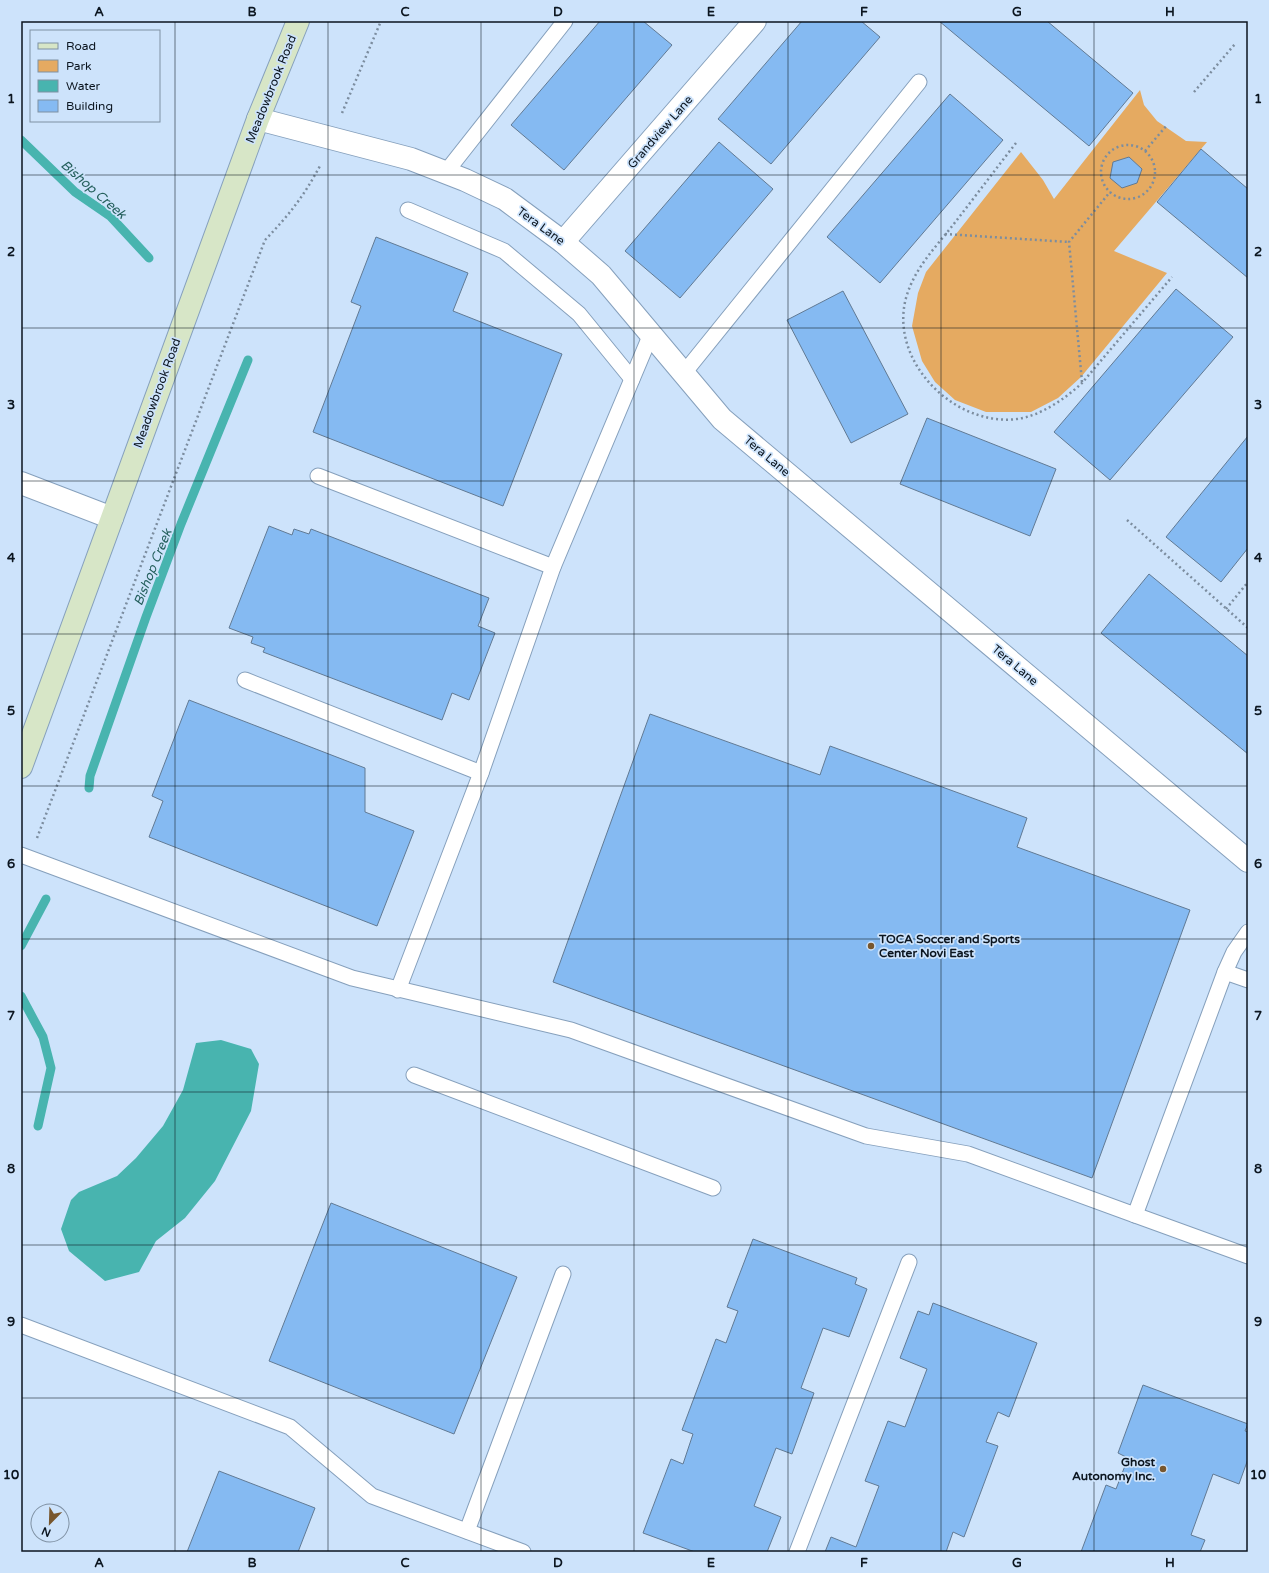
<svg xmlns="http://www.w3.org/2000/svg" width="1269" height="1573" font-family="'Varela Round',sans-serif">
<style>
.green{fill:#e5aa61}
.water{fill:#48b4af}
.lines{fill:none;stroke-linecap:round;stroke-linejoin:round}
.stream{stroke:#48b4af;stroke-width:9}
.building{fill:#85baf2;stroke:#617a94}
.lane-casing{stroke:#86a0bc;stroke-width:17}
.street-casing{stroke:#86a0bc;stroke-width:24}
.secondary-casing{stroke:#86a0bc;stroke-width:24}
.path{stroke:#7c8d9f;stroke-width:2.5;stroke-dasharray:2 3;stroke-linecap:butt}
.lane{stroke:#fff;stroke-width:15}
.street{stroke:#fff;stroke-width:22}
.secondary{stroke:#d7e6c7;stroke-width:22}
.grid{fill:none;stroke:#0b151f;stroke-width:1;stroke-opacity:0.55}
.poi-dot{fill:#78572e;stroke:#cde3fb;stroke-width:1.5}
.labels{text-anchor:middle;stroke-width:3.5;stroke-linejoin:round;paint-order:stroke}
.street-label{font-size:12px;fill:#0b151f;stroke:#cde3fb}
.poi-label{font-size:12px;font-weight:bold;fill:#0b151f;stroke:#cde3fb;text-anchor:start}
.water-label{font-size:13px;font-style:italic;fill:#25605d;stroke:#cde3fb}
.neatline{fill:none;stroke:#0b151f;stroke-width:1.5}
.grid-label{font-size:13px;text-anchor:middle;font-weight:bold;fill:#0b151f}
</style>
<rect width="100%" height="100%" fill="#cde3fb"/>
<!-- green -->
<path class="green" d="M1140,90L1144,105L1157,121L1186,141L1207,142L1114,251L1167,273L1081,377L1058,398L1031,412H986L955,400L935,382L922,361L912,326L918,293L926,272L1021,152L1043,180L1054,199Z"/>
<!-- water -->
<path class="water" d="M221,1040L251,1049L259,1064L251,1111L215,1181L185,1218L156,1241L139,1272L105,1281L69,1251L61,1229L71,1200L79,1192L117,1176L136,1158L163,1126L183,1090L196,1043Z"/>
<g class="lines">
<!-- stream -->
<g class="stream">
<path d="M21,140L75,192L110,216L149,258"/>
<path d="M89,788L90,776L146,617L181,524L248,360"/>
<path d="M21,946L46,899"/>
<path d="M21,996L43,1037L51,1068L38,1126"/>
</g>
</g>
<!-- building -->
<g class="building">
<path d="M600,21H643L672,45L564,170L511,125Z"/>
<path d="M802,21H861L880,37L771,164L718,119Z"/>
<path d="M939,21H1047L1133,93L1089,146Z"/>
<path d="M950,94L1003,140L880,283L827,237Z"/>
<path d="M719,142L773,189L680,298L625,251Z"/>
<path d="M1201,149L1248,189V278L1157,202Z"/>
<path d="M1129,157L1142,169L1137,183L1122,188L1110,178L1113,162Z"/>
<path d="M376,237L468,273L453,311L562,354L503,506L313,432L361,306L351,302Z"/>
<path d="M1176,289L1233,337L1110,480L1054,432Z"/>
<path d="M843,291L908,414L851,443L787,320Z"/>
<path d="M927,418L1056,469L1030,536L900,484Z"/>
<path d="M1248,436V548L1221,582L1166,537Z"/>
<path d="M269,526L292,535L294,529L309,534L311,529L489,598L478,626L495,633L469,700L452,693L442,720L263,652L265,648L251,643L253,637L229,628Z"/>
<path d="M1149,574L1248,656V754L1101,633Z"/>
<path d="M189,700L365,768V812L414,831L377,926L149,837L163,801L152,796Z"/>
<path d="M650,714L820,775L830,746L1027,818L1017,847L1190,910L1092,1178L553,982Z"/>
<path d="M331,1203L517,1277L454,1434L269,1361Z"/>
<path d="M753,1239L857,1278L855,1284L867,1289L849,1337L823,1328L801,1388L814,1393L792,1454L776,1448L754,1506L781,1517L767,1552H695L643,1533L671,1459L683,1464L693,1434L682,1430L716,1339L726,1343L738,1311L727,1307Z"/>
<path d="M933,1303L1037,1343L1009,1417L998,1412L986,1442L998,1446L964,1537L953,1532L946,1552H825L831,1537L856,1547L879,1486L865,1481L888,1421L905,1427L927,1369L900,1358L918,1311L929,1315Z"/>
<path d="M1143,1385L1248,1424L1245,1431L1248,1432V1459L1239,1484L1213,1474L1191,1535L1205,1540L1200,1552H1081L1106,1485L1116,1489L1128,1458L1118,1453Z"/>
<path d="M219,1471L315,1508L298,1552H187Z"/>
</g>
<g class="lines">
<defs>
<g id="lane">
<path d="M446,172L565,21"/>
<path d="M408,210L504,251L579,314L632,379"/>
<path d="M684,373L919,82"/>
<path d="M318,476L553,567"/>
<path d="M245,680L481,773"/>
<path d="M21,855L352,978L571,1030L866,1136L968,1154L1135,1215L1225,972L1234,952L1248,932"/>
<path d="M1225,972L1248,980"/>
<path d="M398,990L481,773L553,567L651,334"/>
<path d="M414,1075L713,1188"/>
<path d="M1135,1215L1248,1256"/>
<path d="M21,1325L290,1427L372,1496L523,1552"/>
<path d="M467,1531L563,1274"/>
<path d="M797,1552L909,1262"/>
</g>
<g id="street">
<path d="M258,119L411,159L465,180L505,199L563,242L601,275L722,419L1248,861"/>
<path d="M563,242L755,21"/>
<path d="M21,483L112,518"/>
</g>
<path id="secondary" d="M21,767L258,119L298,21"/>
</defs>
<!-- lane casing -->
<use href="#lane" class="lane-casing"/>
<!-- street casing -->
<use href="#street" class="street-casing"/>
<!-- secondary casing -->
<use href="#secondary" class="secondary-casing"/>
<!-- path -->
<g class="path">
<path d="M1194,92L1235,44"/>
<path d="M342,113L381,21"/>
<path d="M1016,143C995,170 974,198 953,225C935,248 914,269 906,298C889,361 954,427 1017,419C1040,416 1065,399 1082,383L1172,277"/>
<circle cx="1128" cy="172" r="27"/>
<path d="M1145,151L1167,125"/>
<path d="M945,234L1069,242"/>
<path d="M1082,382L1069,242L1110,192"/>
<path d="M1127,520L1248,628"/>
<path d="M1226,609L1248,582"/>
<path d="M37,838L265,240C290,214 304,196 321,164"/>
</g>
<!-- lane -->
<use href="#lane" class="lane"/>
<!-- street -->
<use href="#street" class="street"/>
<!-- secondary -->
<use href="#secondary" class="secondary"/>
</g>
<!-- grid -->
<path class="grid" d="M175,21V1552M328,21V1552M481,21V1552M634,21V1552M788,21V1552M941,21V1552M1094,21V1552M21,175H1248M21,328H1248M21,481H1248M21,634H1248M21,786H1248M21,939H1248M21,1092H1248M21,1245H1248M21,1398H1248"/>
<!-- markers -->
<g class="poi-dot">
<circle cx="871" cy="946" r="4"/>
<circle cx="1163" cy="1469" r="4"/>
</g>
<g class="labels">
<!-- street labels -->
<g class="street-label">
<text transform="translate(271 89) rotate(-68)" y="4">Meadowbrook Road</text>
<text transform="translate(660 132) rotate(-49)" y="4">Grandview Lane</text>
<text transform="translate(541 226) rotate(36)" y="4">Tera Lane</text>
<text transform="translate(157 393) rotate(-70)" y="4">Meadowbrook Road</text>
<text transform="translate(767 456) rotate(40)" y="4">Tera Lane</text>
<text transform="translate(1015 665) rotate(40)" y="4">Tera Lane</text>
</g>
<!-- poi labels -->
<g class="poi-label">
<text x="879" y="943">TOCA Soccer and Sports<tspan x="879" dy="14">Center Novi East</tspan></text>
<text x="1155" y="1466" text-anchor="end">Ghost<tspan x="1155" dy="14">Autonomy Inc.</tspan></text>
</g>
<!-- water labels -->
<g class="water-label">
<text transform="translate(94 189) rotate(41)" y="5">Bishop Creek</text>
<text transform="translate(152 567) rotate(-68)" y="5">Bishop Creek</text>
</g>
</g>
<!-- border -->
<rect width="1269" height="1573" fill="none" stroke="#cde3fb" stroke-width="44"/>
<!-- legend -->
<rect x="30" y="30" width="130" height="92" fill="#cde3fb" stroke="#7f91a3"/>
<rect x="38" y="43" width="20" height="6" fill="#d7e6c7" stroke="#7f91a3"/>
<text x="66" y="50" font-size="12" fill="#0b151f">Road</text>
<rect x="38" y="60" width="20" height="12" fill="#e5aa61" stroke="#7f91a3"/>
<text x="66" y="70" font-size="12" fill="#0b151f">Park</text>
<rect x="38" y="80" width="20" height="12" fill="#48b4af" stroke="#7f91a3"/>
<text x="66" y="90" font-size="12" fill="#0b151f">Water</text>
<rect x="38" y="100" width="20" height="12" fill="#85baf2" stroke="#7f91a3"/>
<text x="66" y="110" font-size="12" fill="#0b151f">Building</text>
<!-- north arrow -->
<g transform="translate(50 1523) rotate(203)"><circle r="19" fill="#cde3fb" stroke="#7f91a3"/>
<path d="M0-3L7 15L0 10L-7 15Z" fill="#78572e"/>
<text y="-6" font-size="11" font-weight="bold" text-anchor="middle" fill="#0b151f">N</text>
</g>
<rect x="22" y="22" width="1225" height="1529" class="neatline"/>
<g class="grid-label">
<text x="99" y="16">A</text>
<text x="252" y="16">B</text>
<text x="405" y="16">C</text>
<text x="558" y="16">D</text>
<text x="711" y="16">E</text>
<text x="864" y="16">F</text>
<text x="1017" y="16">G</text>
<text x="1170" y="16">H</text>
<text x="11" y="103">1</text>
<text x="1258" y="103">1</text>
<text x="11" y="256">2</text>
<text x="1258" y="256">2</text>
<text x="11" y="409">3</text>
<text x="1258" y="409">3</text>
<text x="11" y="562">4</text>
<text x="1258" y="562">4</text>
<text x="11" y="715">5</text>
<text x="1258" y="715">5</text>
<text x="11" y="868">6</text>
<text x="1258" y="868">6</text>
<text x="11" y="1020">7</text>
<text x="1258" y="1020">7</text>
<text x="11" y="1173">8</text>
<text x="1258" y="1173">8</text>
<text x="11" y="1326">9</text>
<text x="1258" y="1326">9</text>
<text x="11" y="1479">10</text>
<text x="1258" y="1479">10</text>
<text x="99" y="1567">A</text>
<text x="252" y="1567">B</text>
<text x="405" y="1567">C</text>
<text x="558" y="1567">D</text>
<text x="711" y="1567">E</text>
<text x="864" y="1567">F</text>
<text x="1017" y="1567">G</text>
<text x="1170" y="1567">H</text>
</g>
</svg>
